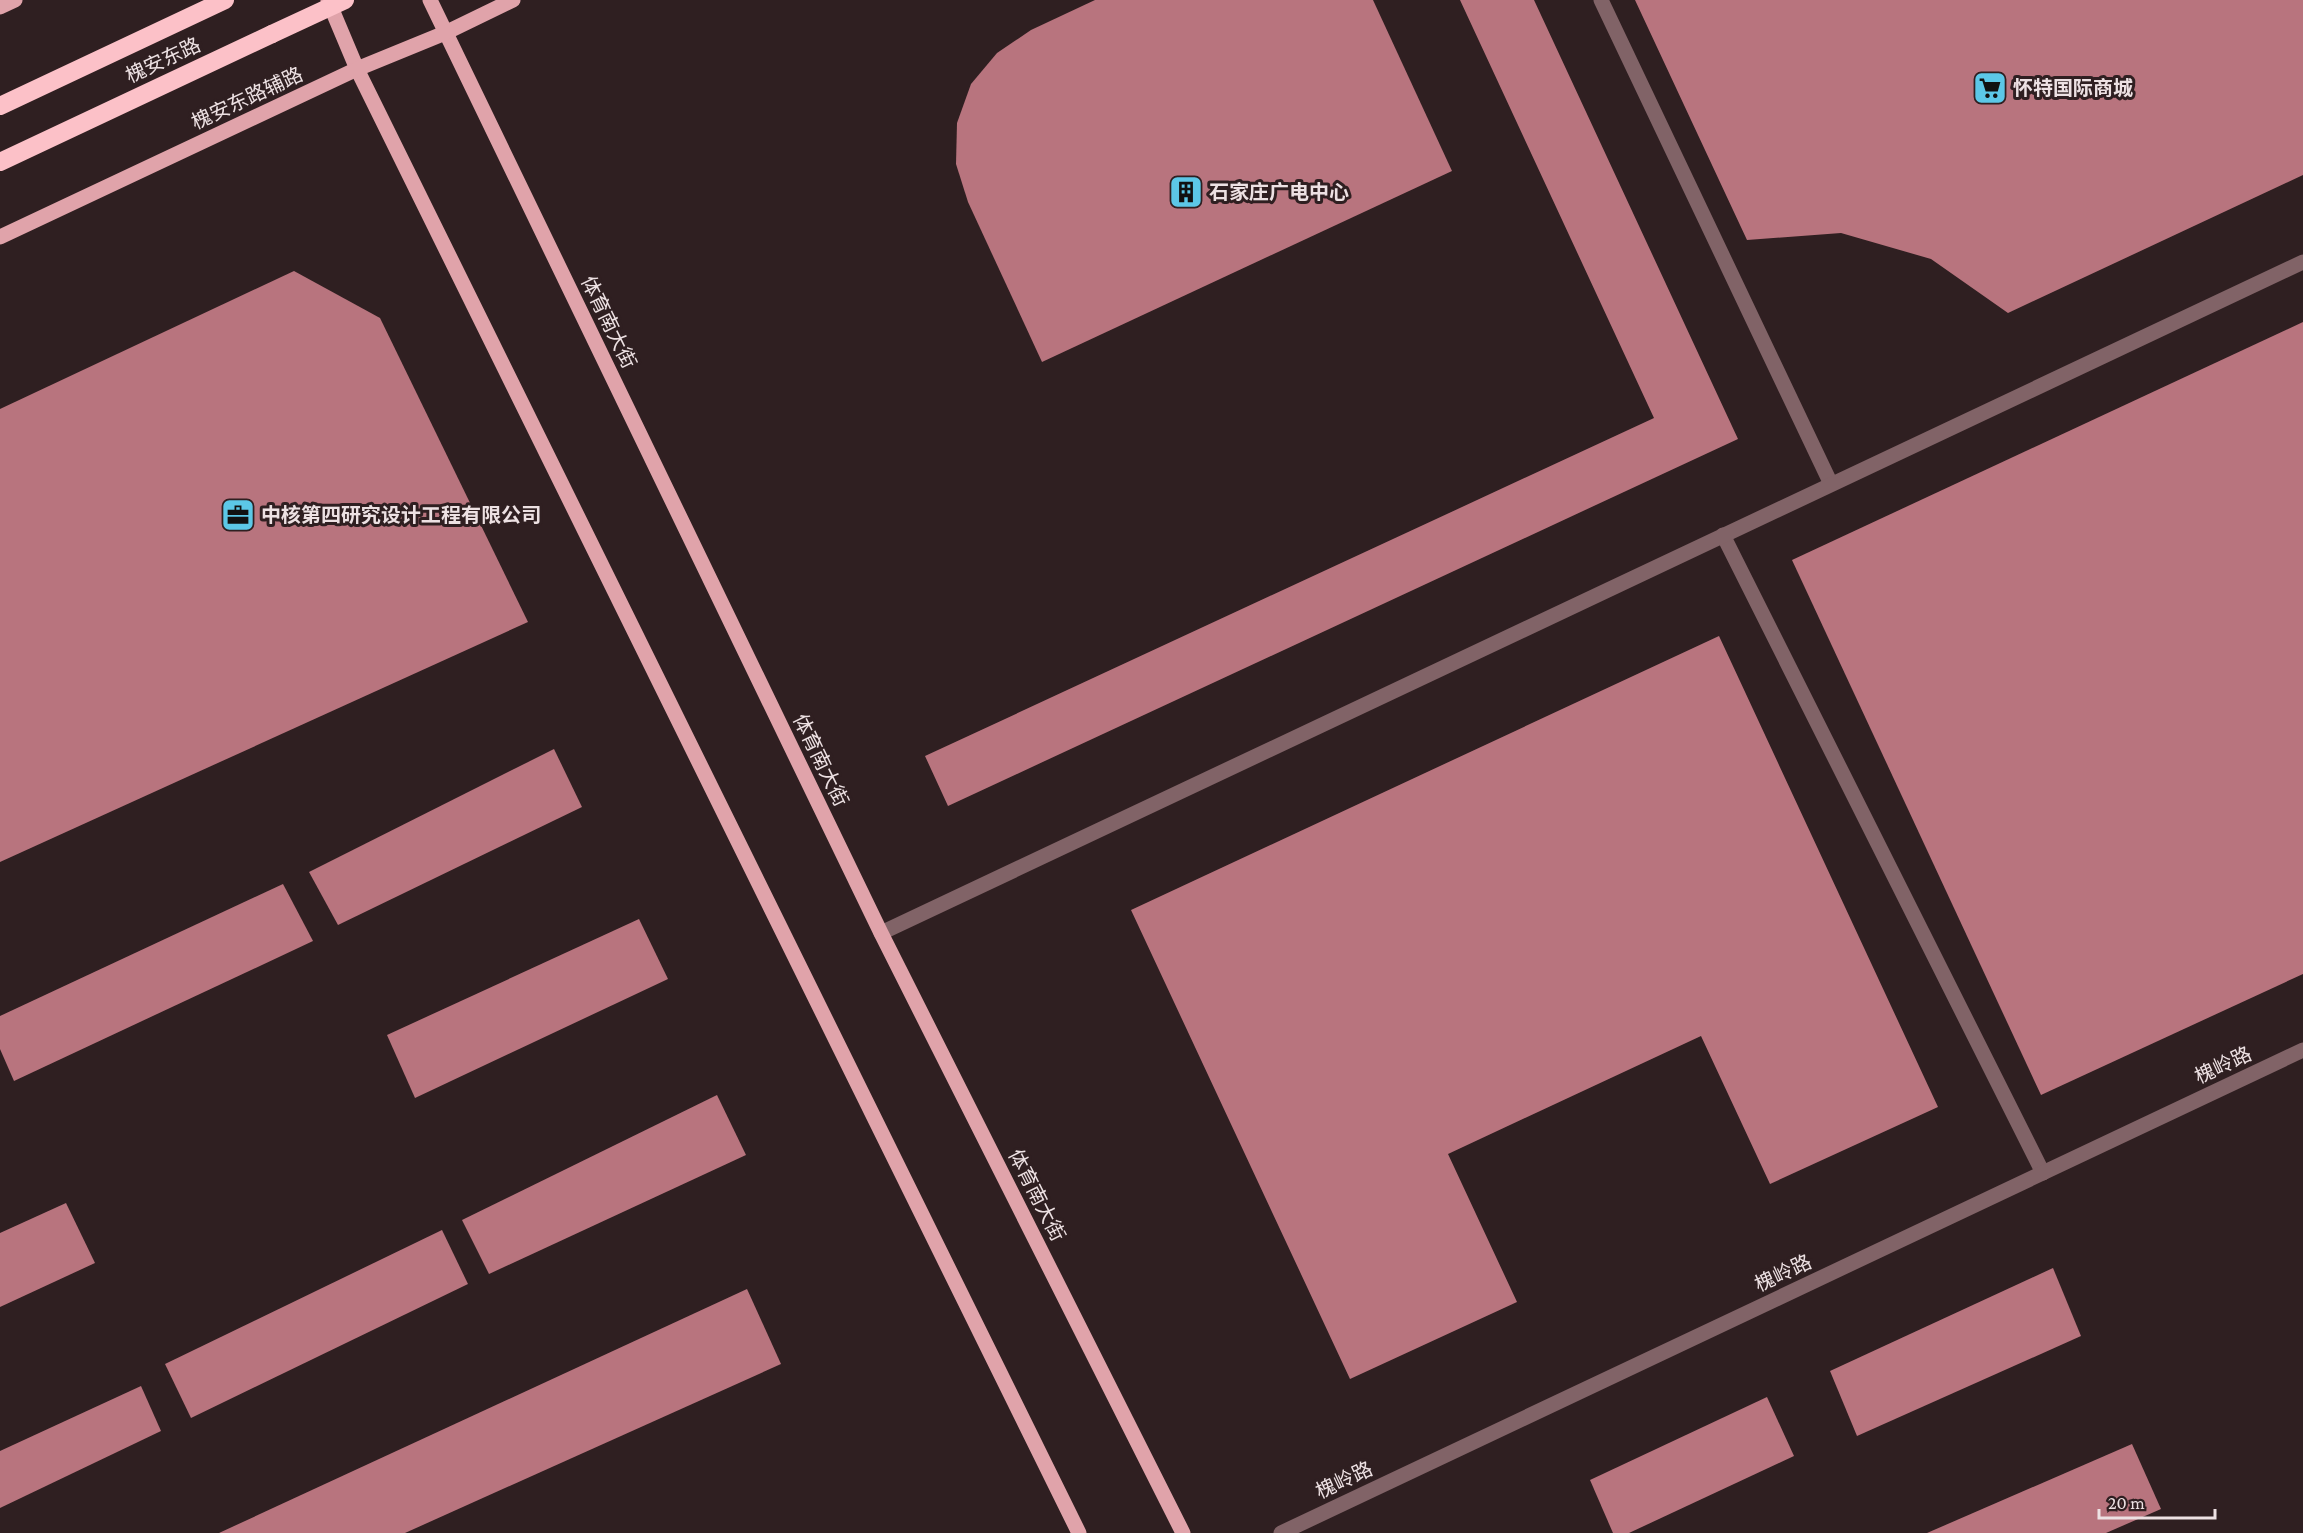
<svg xmlns="http://www.w3.org/2000/svg" width="2303" height="1533" font-family="'Crimson Pro','Noto Sans SC',serif">
<style>
.building{fill:#b8747e}
.lines{fill:none;stroke-linecap:round;stroke-linejoin:round}
.minor{stroke:#816367;stroke-width:15}
.major{stroke:#e0a3aa;stroke-width:15}
.highway{stroke:#fcc1c8;stroke-width:18}
.highway-bridge{stroke:#fcc1c8;stroke-width:18}
.labels{text-anchor:middle;stroke-width:6;stroke-linejoin:round;paint-order:stroke}
.street-label{font-size:20px;fill:#ede1e3;stroke:#2f1f21}
.poi-label{font-size:20px;font-weight:bold;fill:#ede1e3;stroke:#2f1f21;text-anchor:start}
</style>
<rect width="100%" height="100%" fill="#2f1f21"/>
<!-- building -->
<g class="building">
<path d="M1095,0H1373L1452,171L1042,362L968,202L956,164L957,123L971,84L997,53L1031,30Z"/>
<path d="M1460,0H1534L1738,439L948,806L925,756L1654,418Z"/>
<path d="M1635,0H2303V175L2008,313L1931,259L1841,233L1747,240Z"/>
<path d="M294,271L380,318L528,622L0,862V409Z"/>
<path d="M2303,322V974L2041,1095L1792,560Z"/>
<path d="M1719,636L1938,1107L1770,1184L1701,1036L1448,1154L1517,1302L1350,1379L1131,910Z"/>
<path d="M554,749L582,807L338,925L309,872Z"/>
<path d="M283,884L313,941L14,1081L0,1049V1016Z"/>
<path d="M639,919L668,979L415,1098L387,1035Z"/>
<path d="M717,1095L746,1155L489,1274L462,1220Z"/>
<path d="M66,1203L95,1263L0,1307V1233Z"/>
<path d="M442,1230L468,1284L191,1418L165,1364Z"/>
<path d="M2053,1268L2081,1336L1857,1436L1830,1371Z"/>
<path d="M747,1289L781,1364L405,1533H219Z"/>
<path d="M141,1386L161,1431L0,1508V1451Z"/>
<path d="M1767,1397L1794,1456L1629,1533H1613L1590,1480Z"/>
<path d="M2132,1444L2161,1509L2106,1533H1927Z"/>
</g>
<g class="lines">
<!-- minor -->
<g class="minor">
<path d="M1601,0L1831,484"/>
<path d="M1723,535L2043,1173"/>
<path d="M881,933L2303,262"/>
<path d="M1281,1533L2303,1050"/>
</g>
<!-- major -->
<g class="major">
<path d="M328,0L357,69L1079,1533"/>
<path d="M430,0L881,933L1183,1533"/>
<path d="M0,7L15,0"/>
<path d="M0,237L357,69L445,33L513,0"/>
</g>
<!-- highway -->
<g class="highway">
<path d="M0,106L225,0"/>
<path d="M0,162L272,34"/>
</g>
<!-- highway-bridge -->
<path class="highway-bridge" d="M272,34L345,0"/>
</g>
<!-- icons -->
<defs>
<symbol id="supermarket-square" viewBox="-11 -11 22 22"><rect x="-9" y="-9" width="18" height="18" rx="4" fill="#5cc7e7" stroke="#2f1f21"/><path d="M-6-5.5h2.5l.6 2H6L4.5 2H-2.5L-4.4-4H-6ZM-1.5 3.2a1.3 1.3 0 1 0 .1 0ZM3 3.2a1.3 1.3 0 1 0 .1 0Z" fill="#111"/></symbol>
<symbol id="building-square" viewBox="-11 -11 22 22"><rect x="-9" y="-9" width="18" height="18" rx="4" fill="#5cc7e7" stroke="#2f1f21"/><path d="M-4-6H4V6H1V3H-1V6H-4ZM-2.5-4.3h1.7v1.8h-1.7ZM.8-4.3h1.7v1.8H.8ZM-2.5-1h1.7V.8h-1.7ZM.8-1h1.7V.8H.8Z" fill="#111"/></symbol>
<symbol id="office-square" viewBox="-11 -11 22 22"><rect x="-9" y="-9" width="18" height="18" rx="4" fill="#5cc7e7" stroke="#2f1f21"/><path d="M-6-3h4V-5.5h4V-3h4V5H-6ZM-1-4.5V-3h2v-1.5ZM-6 0V1H6V0Z" fill="#111"/></symbol>
</defs>
<g fill-rule="evenodd">
<use href="#supermarket-square" x="1971" y="69" width="38" height="38"/>
<use href="#building-square" x="1167" y="173" width="38" height="38"/>
<use href="#office-square" x="219" y="496" width="38" height="38"/>
</g>
<g class="labels">
<!-- street labels -->
<g class="street-label">
<text transform="translate(163 60) rotate(-25)" y="7">槐安东路</text>
<text transform="translate(247 98) rotate(-25)" y="7">槐安东路辅路</text>
<text transform="translate(609 322) rotate(64)" y="7">体育南大街</text>
<text transform="translate(821 760) rotate(64)" y="7">体育南大街</text>
<text transform="translate(2223 1065) rotate(-25)" y="7">槐岭路</text>
<text transform="translate(1037 1195) rotate(63)" y="7">体育南大街</text>
<text transform="translate(1783 1273) rotate(-25)" y="7">槐岭路</text>
<text transform="translate(1344 1480) rotate(-25)" y="7">槐岭路</text>
</g>
<!-- poi labels -->
<g class="poi-label">
<text x="2013" y="95">怀特国际商城</text>
<text x="1209" y="199">石家庄广电中心</text>
<text x="261" y="522">中核第四研究设计工程有限公司</text>
</g>
</g>
<!-- scale -->
<path d="M2099 1509v9h116v-9" fill="none" stroke="#ede1e3" stroke-width="3"/>
<text x="2108" y="1509" font-size="18" fill="#ede1e3" stroke="#2f1f21" stroke-width="4.5" paint-order="stroke">20 m</text>
</svg>
